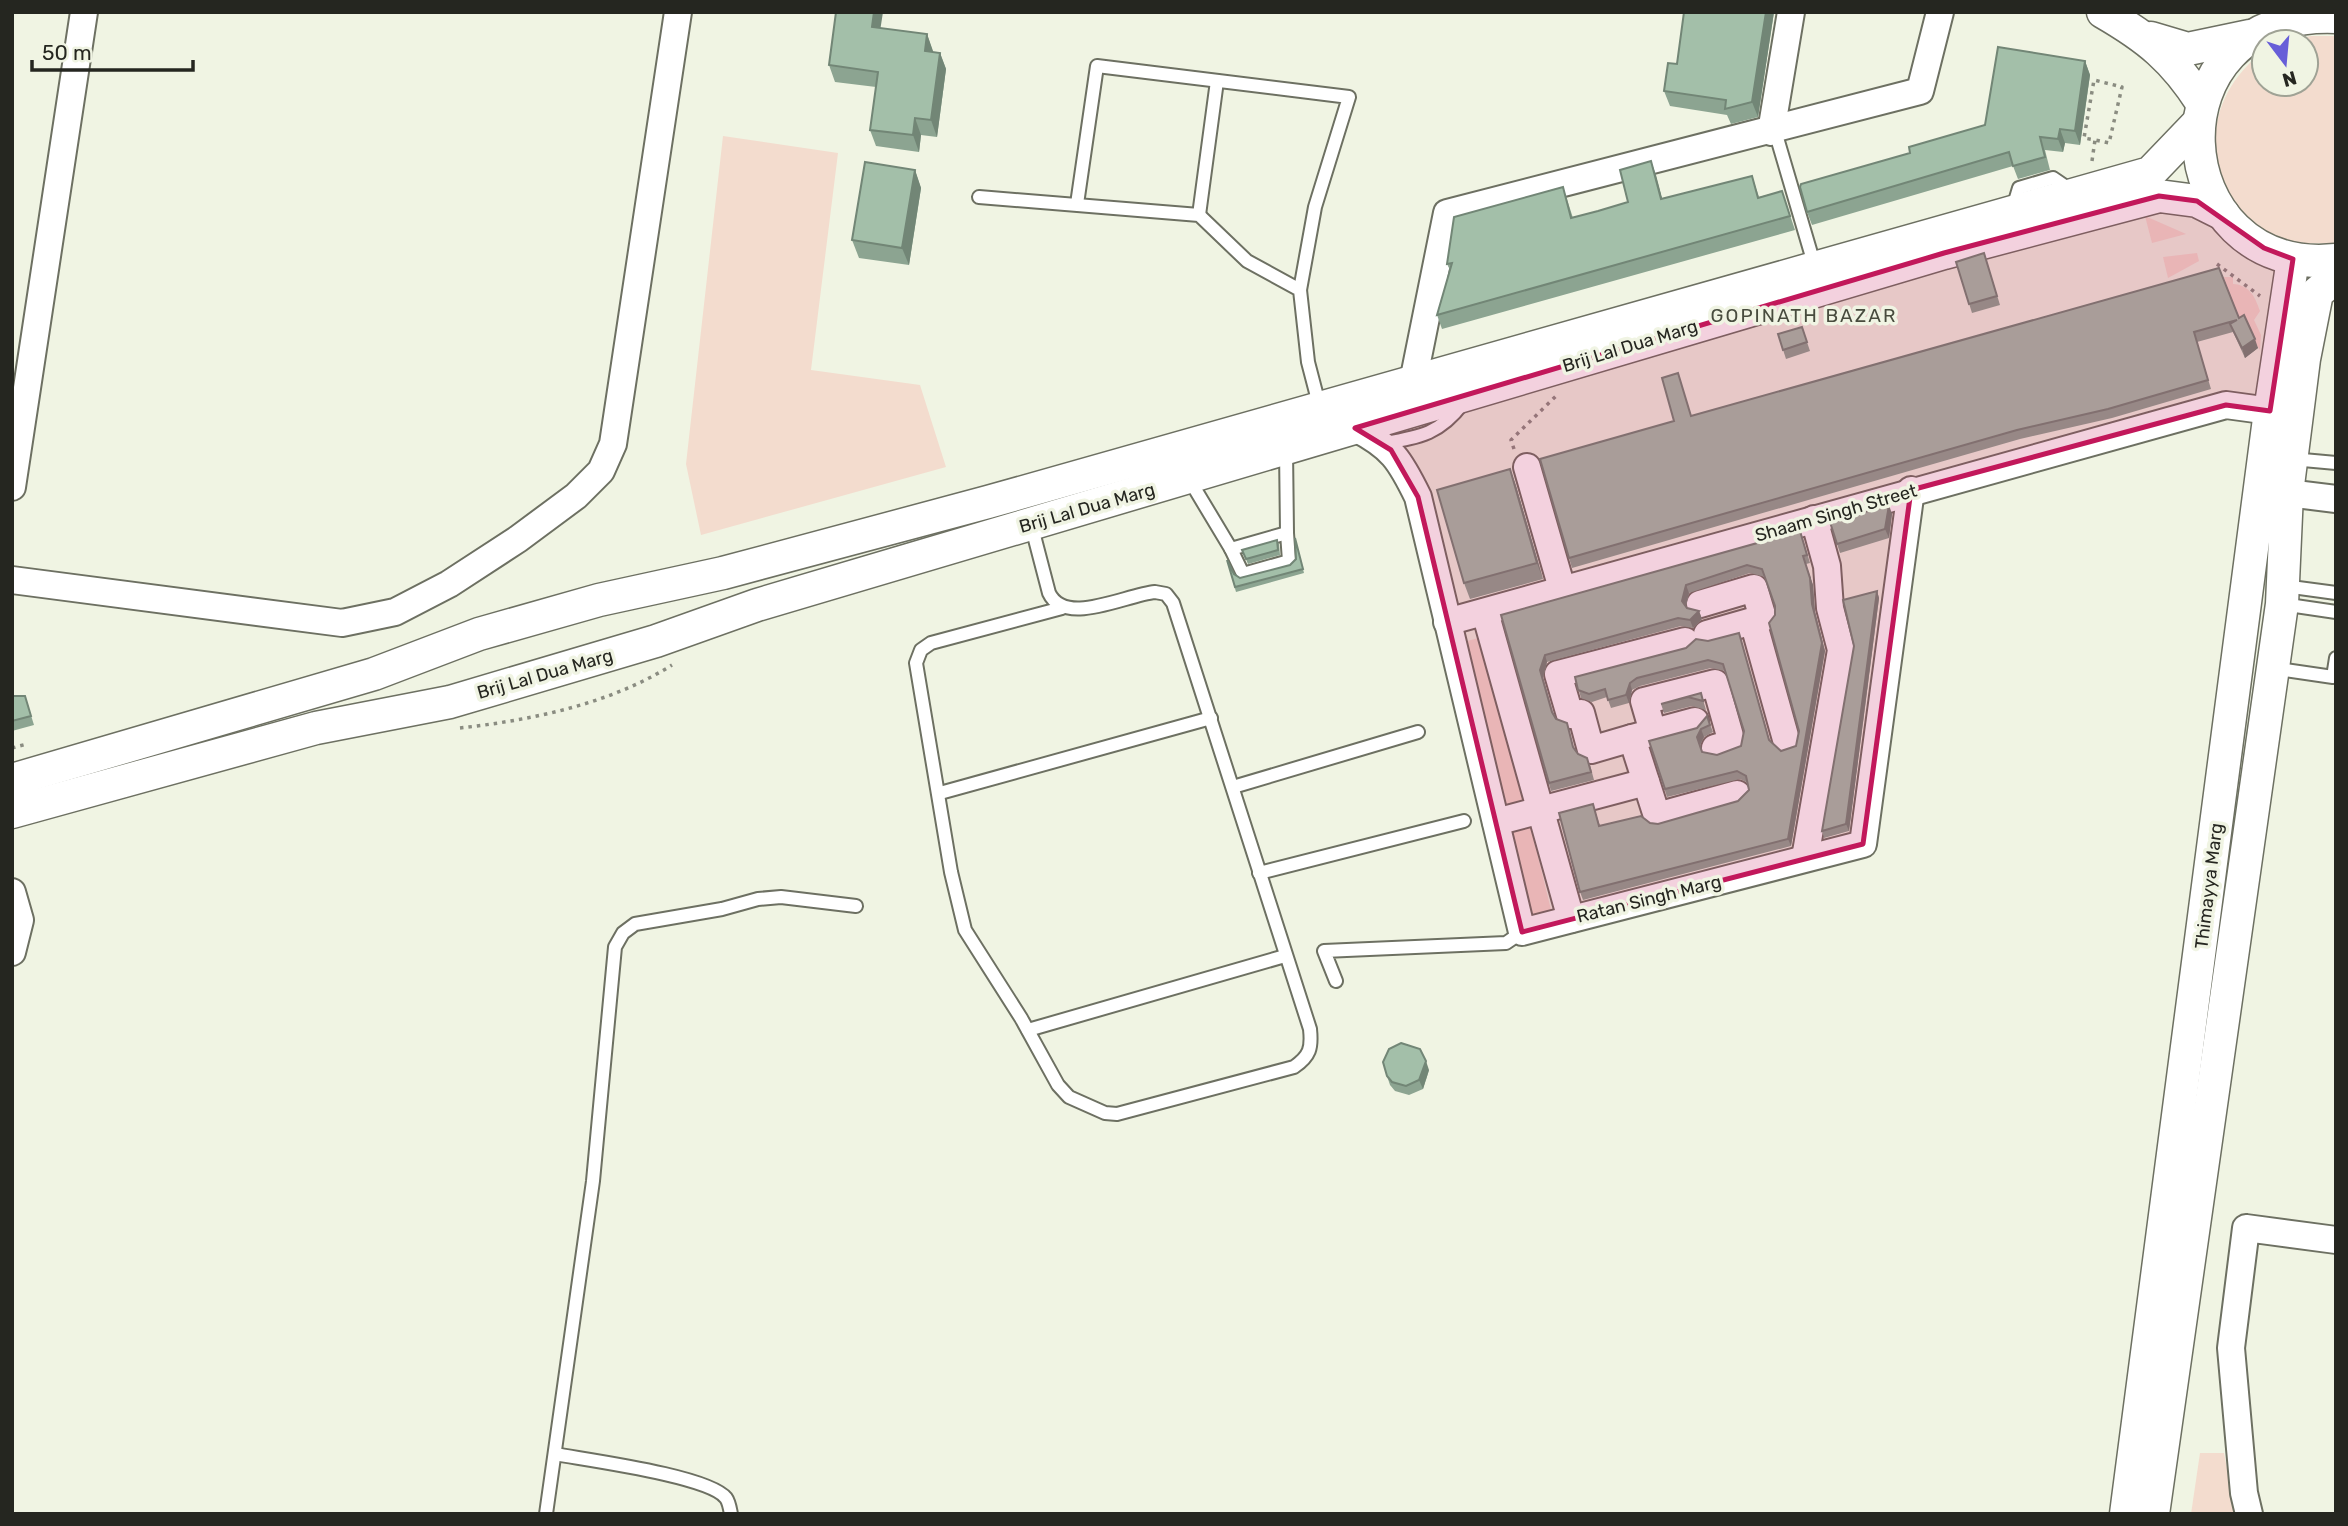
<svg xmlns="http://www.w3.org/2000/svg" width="2348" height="1526" font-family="Rubik,sans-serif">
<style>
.green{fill:#f3dcce}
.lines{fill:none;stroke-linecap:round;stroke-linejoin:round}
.service-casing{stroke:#6d7062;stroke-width:16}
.minor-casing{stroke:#6d7062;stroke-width:30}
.tertiary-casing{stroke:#6d7062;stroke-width:35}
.path{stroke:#8a8c81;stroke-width:3.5;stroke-dasharray:3.5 5;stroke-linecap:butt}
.service{stroke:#fff;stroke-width:12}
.minor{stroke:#fff;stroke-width:26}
.tertiary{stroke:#fff;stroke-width:32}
.wall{fill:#8ca491}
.shaded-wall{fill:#728676}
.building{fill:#a3bfa9;stroke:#728676;stroke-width:2}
.marked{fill:#c2185b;fill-opacity:0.2;stroke:#c2185b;stroke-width:5;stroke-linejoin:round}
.labels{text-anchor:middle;stroke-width:7;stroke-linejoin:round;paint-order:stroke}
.street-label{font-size:18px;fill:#252620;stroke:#f0f4e3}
.neighbourhood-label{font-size:19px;letter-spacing:2px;fill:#484c3e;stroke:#f0f4e3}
</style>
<rect width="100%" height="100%" fill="#f0f4e3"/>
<!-- green -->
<g class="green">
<path d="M2311,36H2336V244C2320,243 2302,244 2287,241C2266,236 2248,219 2236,203C2199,151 2214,88 2264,51V84H2306V42H2283Z"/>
<path d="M723,136L838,153L811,370L920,385L946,467L701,535L686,464Z"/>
<path d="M2145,216L2186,234L2152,243Z"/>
<path d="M2197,253L2199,261L2168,278L2163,257Z"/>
<path d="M2224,277H2233V284C2250,285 2255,297 2260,311L2254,320L2261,335L2260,350L2229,305Z"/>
<path d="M1482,637L1525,803L1503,809L1460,643Z"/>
<path d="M1530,824L1552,914L1527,920L1505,830Z"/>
<path d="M2200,1453H2224L2236,1514H2191Z"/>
</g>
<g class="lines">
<defs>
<g id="service">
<path d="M1775,131L1815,267"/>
<path d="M979,197L1199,215L1247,261L1300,290L1308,362L1320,408"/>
<path d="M1077,204L1097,66L1349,97L1315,207L1300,290"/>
<path d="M2013,208L2019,188L2053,178L2072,191"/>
<path d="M1199,215L1217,81"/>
<path d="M1384,443C1420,437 1440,434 1463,403"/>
<path d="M2292,459L2336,463"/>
<path d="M1189,479L1231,549L1287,533L1286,449"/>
<path d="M1031,524L1049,593C1065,627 1125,595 1155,592L1166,594L1173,603L1310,1029C1312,1048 1310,1056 1294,1067L1117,1114L1105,1113L1069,1097L1058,1085L1021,1018L965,930L951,872L916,663L921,650L931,643L1062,608"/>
<path d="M1231,549L1243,574L1289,561L1287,533"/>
<path d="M2284,586L2336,593"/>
<path d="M2282,604L2336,612"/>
<path d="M2272,668L2333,677L2336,658"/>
<path d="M1233,787L1418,732"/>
<path d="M940,793L1211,718"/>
<path d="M1259,873L1464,821"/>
<path d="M1336,981L1324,951L1506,943L1522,932"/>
<path d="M1028,1030L1285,956"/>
<path d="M555,1454C587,1460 709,1476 726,1498C729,1502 730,1509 731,1514"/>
<path d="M546,1514L593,1181L615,947L623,933L635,924L722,909L758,899L781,897L856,906"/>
</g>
<g id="minor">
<path d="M1771,132L1791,12"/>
<path d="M1413,382L1447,213L1920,91L1940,12"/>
<path d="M1355,428C1392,447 1400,460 1418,497L1522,932L1863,844L1911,490"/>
<path d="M1527,467L1563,592"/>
<path d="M12,487L84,12"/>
<path d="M2287,493L2336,499"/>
<path d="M12,580L342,623L395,612L449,584L518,539L576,496L601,471L613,444L678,12"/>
<path d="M1700,604L1754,588L1763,618L1707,634"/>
<path d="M1485,612L1571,919"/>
<path d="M1753,621L1787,743"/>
<path d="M1447,622L2226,405L2270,411"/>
<path d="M1695,721L1632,738L1657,816L1737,794"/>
<path d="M1653,732L1644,701L1715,683L1732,743L1715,748"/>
<path d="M1632,738L1591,750L1581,713L1570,715L1558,674L1685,641"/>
<path d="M1496,822L1646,782"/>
<path d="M1805,858L1841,650L1830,608L1827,566L1814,519"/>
<path d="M12,892L20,920L12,952"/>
<path d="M2249,1514L2244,1493L2231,1348L2246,1228L2336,1240"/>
</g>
<g id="tertiary">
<path d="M2103,12C2148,38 2174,59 2202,103"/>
<path d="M2336,17C2144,9 2162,278 2336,260"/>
<path d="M2151,38L2188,49L2250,36"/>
<path d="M12,780L374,674L479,634L599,600L723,573L988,502L2150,173L2198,123"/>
<path d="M12,812L316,728L450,702L656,641L757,605L1944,253L2159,196L2197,201L2223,214"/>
<path d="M2126,1514L2270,411L2293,259"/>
<path d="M2153,1514L2282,604L2287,493L2304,359L2317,293L2336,277"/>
</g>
</defs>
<!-- service casing -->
<use href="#service" class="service-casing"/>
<!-- minor casing -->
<use href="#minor" class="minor-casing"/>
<!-- tertiary casing -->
<use href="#tertiary" class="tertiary-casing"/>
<!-- path -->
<g class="path">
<path d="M2092,161L2095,140L2084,138L2094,80L2122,87L2109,143L2095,140"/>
<path d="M2217,264L2260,296"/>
<path d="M1514,449L1511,440L1556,396"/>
<path d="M460,728C532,720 610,704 672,665"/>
<path d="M12,748L27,744"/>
</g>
<!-- service -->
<use href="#service" class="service"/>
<!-- minor -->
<use href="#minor" class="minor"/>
<!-- tertiary -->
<use href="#tertiary" class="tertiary"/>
</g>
<!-- wall -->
<g class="wall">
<path d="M1774,12L1758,117L1731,124L1727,115L1670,106L1664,91L1677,64Z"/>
<path d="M880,28L927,34L933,52L940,53L946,69L937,137L921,135L919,152L876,146L870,130L876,87L835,82L829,65Z"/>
<path d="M2085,61L2090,75L2080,145L2065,143L2063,152L2045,150L2050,170L2018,179L2013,166L1812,225L1807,212L1910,153L1985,125Z"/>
<path d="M1651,161L1662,199L1752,176L1759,197L1782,191L1795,230L1442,329L1437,315L1450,270L1447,264L1563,187L1573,218L1628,202Z"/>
<path d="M915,170L921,188L909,265L859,258L852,240Z"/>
<path d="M1956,262H1987L2000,305L1972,313Z"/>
<path d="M2239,318L2258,348L2245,358L2233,332L2197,342L2211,389L2112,418L2020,439L1572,568L1569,558L1674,421L1678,373L1691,416Z"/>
<path d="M1802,327L1810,351L1786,359L1778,334Z"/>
<path d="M1510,469L1516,486L1543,579L1470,599L1464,583Z"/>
<path d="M1892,514L1889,538L1840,553L1837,544Z"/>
<path d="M1803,539L1810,563L1806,564L1813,585L1815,612L1825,651L1791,846L1583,900L1580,892L1593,804L1600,826L1658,824L1738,801L1749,790L1748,783L1740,779L1667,797L1649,741L1697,728L1707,716L1713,732L1704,737L1700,745L1702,752L1717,755L1741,746L1744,731L1725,671L1711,668L1640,686L1632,690L1629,703L1611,708L1607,697L1592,702L1581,698L1575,677L1686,648L1739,633L1770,741L1781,751L1796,746L1799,731L1775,615V606L1765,577L1750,573L1689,593L1686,606L1687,608L1699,611L1702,619L1693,628L1681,626L1547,662L1543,678L1553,713L1556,719L1567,723L1574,749L1578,754L1590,765L1594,780L1551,791L1501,615Z"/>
<path d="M1277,540L1279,544L1280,555L1248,564L1242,550Z"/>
<path d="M1296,542L1304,573L1236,592L1227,560L1234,574L1240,578L1290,565L1296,559Z"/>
<path d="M1877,591L1879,598L1849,831L1824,838L1822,831L1854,646Z"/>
<path d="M1701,693L1706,710L1692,706L1664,713L1661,704Z"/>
<path d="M12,696H25L34,725L12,731Z"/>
<path d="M1429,1070L1423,1089L1409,1095L1395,1091L1390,1085L1387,1076Z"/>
</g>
<!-- shaded-wall -->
<g class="shaded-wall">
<path d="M874,12H883L878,44L872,27Z"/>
<path d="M1766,12H1774L1758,117L1752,102Z"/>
<path d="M927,34L933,51L931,67L925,51Z"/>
<path d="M940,53L946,69L937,137L931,120Z"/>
<path d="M2085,61L2090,75L2080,145L2075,131Z"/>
<path d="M915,118L921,135L919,152L913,135Z"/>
<path d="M2060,129L2065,143L2063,152L2058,139Z"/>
<path d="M1651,161L1656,175L1666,213L1661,199Z"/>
<path d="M915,170L921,188L909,265L902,248Z"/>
<path d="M2255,339L2258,348L2245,358L2242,348Z"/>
<path d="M1510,469L1516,486L1543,579L1537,563Z"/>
<path d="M1889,505L1892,514L1889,538L1885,529Z"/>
<path d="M1803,556L1813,585L1815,612L1825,651L1791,846L1788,839L1812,604Z"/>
<path d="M1686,585L1689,593L1685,609L1682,601Z"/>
<path d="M1877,591L1879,598L1849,831L1846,824Z"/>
<path d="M1699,611L1702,619L1693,628L1690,620Z"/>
<path d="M1545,655L1547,662L1543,678L1555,719L1540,670Z"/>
<path d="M1630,683L1632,690L1629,703L1626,695Z"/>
<path d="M1701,729L1704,737L1700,745L1697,737Z"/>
<path d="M1426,1061L1429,1070L1423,1089L1419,1080Z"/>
</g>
<!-- building -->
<g class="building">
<path d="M836,12H874L872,27L927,34L925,51L940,53L931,120L915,118L913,135L870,130L878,72L829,65Z"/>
<path d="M1684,12H1766L1752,102L1725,109L1726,100L1664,91L1668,63L1677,64Z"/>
<path d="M1998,47L2085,61L2075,131L2060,129L2058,139L2040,137L2045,157L2013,166L2009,152L1807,212L1800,187L1801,184L1910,153L1909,147L1985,125Z"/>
<path d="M1651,161L1661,199L1752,176L1758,198L1782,191L1790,216L1437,315L1452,263L1447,264L1454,217L1563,187L1571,218L1598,211L1628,202L1620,170Z"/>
<path d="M865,162L915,170L902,248L852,240Z"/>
<path d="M1984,253L1997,296L1969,304L1956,262Z"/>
<path d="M2219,268L2239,318L2244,315L2255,339L2242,348L2230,324L2237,320L2194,332L2208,380L2108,409L2017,430L1569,558L1540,459L1674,421L1662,378L1678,373L1691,416Z"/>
<path d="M1802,327L1807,342L1783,350L1778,334Z"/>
<path d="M1510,469L1537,563L1464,583L1437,490Z"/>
<path d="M1889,505L1885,529L1837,544L1830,522Z"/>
<path d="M1800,531L1807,555L1803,556L1810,578L1812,604L1822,643L1788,839L1580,892L1559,813L1593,804L1599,826L1641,816L1650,823L1658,824L1738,801L1749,790L1746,776L1737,771L1665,789L1649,741L1697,728L1707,716L1710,725L1701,729L1697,737L1702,752L1717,755L1741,746L1744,731L1723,664L1708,660L1637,678L1630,683L1626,695L1608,700L1605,689L1589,694L1578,690L1575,677L1686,648L1696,639L1708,641L1739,633L1769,740L1781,751L1796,746L1799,731L1769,623L1775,615V606L1762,569L1747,565L1686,585L1682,601L1687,608L1699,611L1690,620L1678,618L1545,655L1540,670L1552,712L1556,719L1567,723L1573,747L1578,754L1587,758L1591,772L1549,783L1501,615Z"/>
<path d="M1295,538L1303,569L1235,587L1227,560L1234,574L1240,578L1290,565L1296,559Z"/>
<path d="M1277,540L1278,550L1246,559L1242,550Z"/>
<path d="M1877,591L1846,824L1822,831L1854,646L1843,600Z"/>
<path d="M1701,693L1703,701L1688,697L1661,704Z"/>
<path d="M12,696H25L31,716L12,721Z"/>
<path d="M1401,1043L1420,1049L1426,1061L1419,1080L1406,1086L1392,1082L1387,1076L1383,1062L1389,1049Z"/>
</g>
<!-- marked area -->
<path class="marked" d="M2159,196L2197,201L2264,248L2293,259L2270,411L2226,405L1911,490L1863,844L1522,932L1418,497L1391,450L1355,428L1944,253Z"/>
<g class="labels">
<!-- street labels -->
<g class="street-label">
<text transform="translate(1630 346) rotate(-17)" y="6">Brij Lal Dua Marg</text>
<text transform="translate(1087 508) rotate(-16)" y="6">Brij Lal Dua Marg</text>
<text transform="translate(1836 513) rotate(-16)" y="6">Shaam Singh Street</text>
<text transform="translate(545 674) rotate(-16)" y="6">Brij Lal Dua Marg</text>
<text transform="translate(2209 886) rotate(-83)" y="6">Thimayya Marg</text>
<text transform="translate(1649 899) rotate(-14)" y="6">Ratan Singh Marg</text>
</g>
<!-- neighbourhood labels -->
<g class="neighbourhood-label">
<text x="1804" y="322">GOPINATH BAZAR</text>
</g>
</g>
<!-- border -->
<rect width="2348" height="1526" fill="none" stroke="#252620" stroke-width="28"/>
<!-- north arrow -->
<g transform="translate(2285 63) rotate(164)"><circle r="33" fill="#f0f4e3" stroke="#9fa295" stroke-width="2"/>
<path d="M0-5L12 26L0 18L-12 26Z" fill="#675ed8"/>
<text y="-10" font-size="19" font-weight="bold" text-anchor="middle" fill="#252620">N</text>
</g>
<!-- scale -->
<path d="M32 60v10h161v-10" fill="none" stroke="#252620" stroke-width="3.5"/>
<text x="42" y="60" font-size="21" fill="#252620" stroke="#f0f4e3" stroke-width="5" paint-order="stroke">50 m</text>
</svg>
